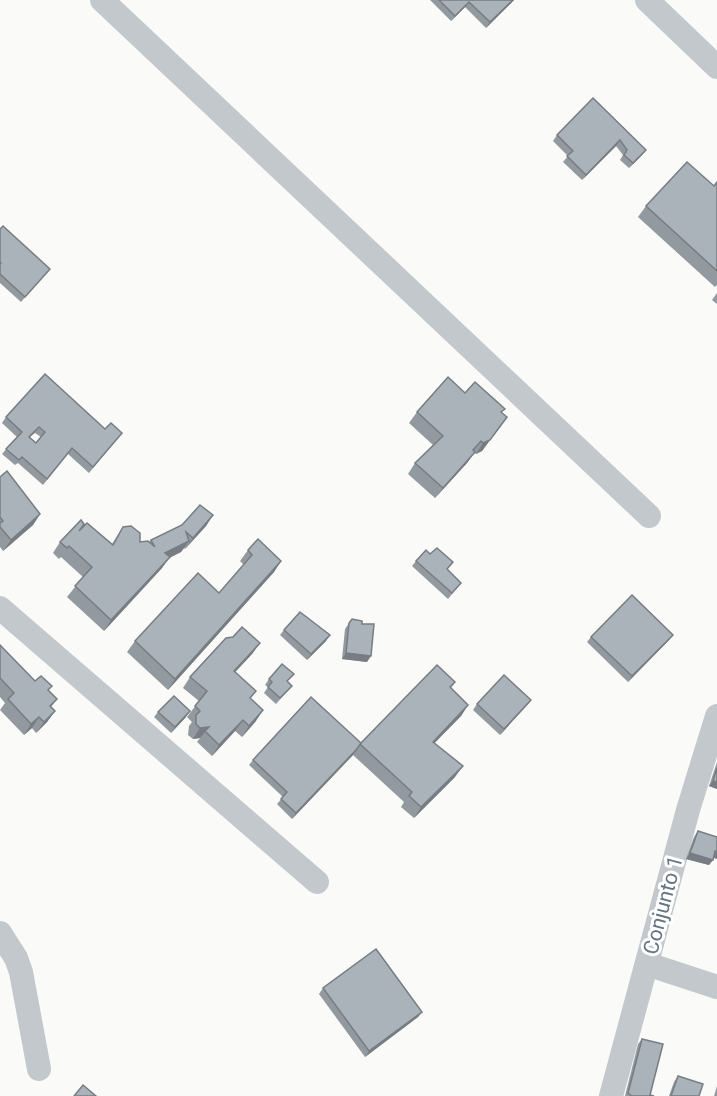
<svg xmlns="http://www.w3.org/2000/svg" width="717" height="1096" font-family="Roboto,sans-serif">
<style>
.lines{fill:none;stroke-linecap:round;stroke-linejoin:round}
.street{stroke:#c3c8cc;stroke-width:24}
.wall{fill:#929a9f;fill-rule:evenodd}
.shaded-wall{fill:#777d82}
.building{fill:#aab3b9;stroke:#777d82;stroke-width:1.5;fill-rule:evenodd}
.labels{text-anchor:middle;stroke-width:6;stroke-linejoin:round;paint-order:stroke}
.street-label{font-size:21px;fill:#657683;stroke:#fff}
</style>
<rect width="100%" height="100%" fill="#fafaf8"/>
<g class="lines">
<!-- street -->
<g class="street">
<path d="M102,0L649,516"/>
<path d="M647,0L717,67"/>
<path d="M0,608L317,882"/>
<path d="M0,933L16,958L21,972L39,1069"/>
<path d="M647,964L717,987"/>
<path d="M611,1096L688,810L717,716"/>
</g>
</g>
<!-- wall -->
<g class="wall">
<path d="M430,0H514L486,28L465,7L451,21Z"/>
<path d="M593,98L642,155L629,168L620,160L623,155L616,146L582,180L563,162L568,156L553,141L557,135Z"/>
<path d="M717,182V285L715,287L638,217L646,206L714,186Z"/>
<path d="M0,229L50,269L21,302L0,283Z"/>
<path d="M717,293V304L712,300Z"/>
<path d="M465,393L502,413L499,428L482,451L476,454L474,453L467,463L435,498L408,474L415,463L433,445L409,423L417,412Z"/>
<path d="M6,417L105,429L118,438L89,473L68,454L43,485L18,463L15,465L2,454L17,437L2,423ZM35,433L41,437L36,443L30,437Z"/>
<path d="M0,477L40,514L33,525L3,551L0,547Z"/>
<path d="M213,515L206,526L185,549L184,548L181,552L169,558L162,568L104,631L67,597L83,577L61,557L59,559L53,553L60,542L79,531L112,544L123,527L140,542H149L151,540L182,525Z"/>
<path d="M248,550L281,561L274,572L168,690L127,652L135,641L219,593L244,565L240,561Z"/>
<path d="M416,561L447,570L461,583L448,599L412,566Z"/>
<path d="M349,623L362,624L367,662L342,659L345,629Z"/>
<path d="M284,630L326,641L307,660L280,635Z"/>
<path d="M591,637L669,640L628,682L587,642Z"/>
<path d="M260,643L252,654L235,672L250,699L256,721L242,737L235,731L212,756L197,742L200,738L193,739L188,735L189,726L192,722L187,717L199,701L183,688L190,677Z"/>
<path d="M0,645L35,681L48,691L57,699L51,707L55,711L47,722L36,733L32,728L24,735L0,710L5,703L0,697Z"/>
<path d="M269,679L292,686L276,704L264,693L268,687L265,685Z"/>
<path d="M455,682L451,688L468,705L461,716L434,743L455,777L414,818L401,807L404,802L353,755L292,819L277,804L283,797L249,765L253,760L361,743Z"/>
<path d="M531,700L527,705L500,735L473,710L477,704Z"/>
<path d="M158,712L186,717L171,733L154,717Z"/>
<path d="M717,762V789L709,786Z"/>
<path d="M698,831L714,858L709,865L686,859L694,837Z"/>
<path d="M323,988L422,1012L418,1017L365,1057L319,994Z"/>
<path d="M642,1039L650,1095L654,1096H625L638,1044Z"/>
<path d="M678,1076L699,1096H669L674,1082Z"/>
<path d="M717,1086V1096H714Z"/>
</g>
<!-- shaded-wall -->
<g class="shaded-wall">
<path d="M513,0H514L486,28L490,22Z"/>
<path d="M469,2L465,7L451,21L455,16Z"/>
<path d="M620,140L616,146L582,180L586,175Z"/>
<path d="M646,150L642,155L629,168L633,163Z"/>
<path d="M507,417L482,451L476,454L483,443Z"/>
<path d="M475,452L467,463L435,498L443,488Z"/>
<path d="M40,514L33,525L3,551L11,540Z"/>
<path d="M213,515L206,526L185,549L193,538Z"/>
<path d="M189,541L181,552L169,558L162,568L104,631L111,620L165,553Z"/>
<path d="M281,561L274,572L168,690L175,679Z"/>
<path d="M330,635L326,641L307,660L311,654Z"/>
<path d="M673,635L669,640L628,682L632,676Z"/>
<path d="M260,643L252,654L226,682L234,671Z"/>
<path d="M346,653L371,656L367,662L342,659Z"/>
<path d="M531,700L527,705L500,735L504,729Z"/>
<path d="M468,705L461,716L425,753L433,742Z"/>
<path d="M263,710L256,721L242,737L249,726Z"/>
<path d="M55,711L47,722L36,733L44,722Z"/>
<path d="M190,711L186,717L171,733L175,727Z"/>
<path d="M39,717L32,728L24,735L31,724Z"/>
<path d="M243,720L235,731L212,756L219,745Z"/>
<path d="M209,727L200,738L193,739L200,728Z"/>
<path d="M356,750L353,755L292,819L296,813Z"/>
<path d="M463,766L455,777L414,818L421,807Z"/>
<path d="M713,781L717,782V789L709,786Z"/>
<path d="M715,851L717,852V859L711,857Z"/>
<path d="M690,853L713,860L709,865L686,859Z"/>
<path d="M422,1012L418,1017L365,1057L369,1051Z"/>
</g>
<!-- building -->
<g class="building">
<path d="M439,0H513L490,22L469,2L455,16Z"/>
<path d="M593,98L646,150L633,163L624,155L627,150L620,140L586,175L567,156L573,151L557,135Z"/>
<path d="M687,162L714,186L717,182V271L646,206Z"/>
<path d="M3,226L50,269L25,297L0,274V264L1,263L0,262V229Z"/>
<path d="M45,374L105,429L111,423L122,433L93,467L72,448L47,479L22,457L19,460L6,449L22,432L6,417ZM39,427L45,432L36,443L29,437Z"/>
<path d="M448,377L465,393L475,382L505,409L501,412L507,417L490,440L483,443L481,441L473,450L475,452L443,488L415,463L443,436L417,412Z"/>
<path d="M7,471L40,514L11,540L0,527V523L3,521L0,517V477Z"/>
<path d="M200,505L213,515L193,538L186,532L189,541L165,553L170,557L111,620L75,586L92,567L69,546L67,548L60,542L81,520L84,524L79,531L87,523L113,545L123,527L131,526L140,533V542L148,541L155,547L151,540L182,525Z"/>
<path d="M258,539L281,561L175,679L135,641L198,573L219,593L252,555L248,550Z"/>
<path d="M437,548L453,562L447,569L461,583L452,593L416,561L426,550L430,554Z"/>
<path d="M632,595L673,635L632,676L591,637Z"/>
<path d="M300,612L330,635L311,654L284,630Z"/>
<path d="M352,619L362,621V624H374L371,656L346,653L349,623Z"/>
<path d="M242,627L260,643L234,671L256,691L250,698L263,710L249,726L243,720L219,745L205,731L209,727L200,728L196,724V715L200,711L195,706L207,691L190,677L226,638L233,637Z"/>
<path d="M0,645L35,681L41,676L52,686L48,690L57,699L50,706L55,711L44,722L39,717L31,724L8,699L14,693L0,678Z"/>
<path d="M282,664L294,674L287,681L292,686L280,698L268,687L272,682L269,679Z"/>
<path d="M437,665L455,682L450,687L468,705L433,742L463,766L421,807L409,796L412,792L360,744Z"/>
<path d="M504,675L531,700L504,729L477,704Z"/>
<path d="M174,696L190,711L175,727L158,712Z"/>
<path d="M311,697L361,743L356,750L296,813L281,799L287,792L253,760Z"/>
<path d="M717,768V782L713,781Z"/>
<path d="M698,831L717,837V852L715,851L713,860L690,853Z"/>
<path d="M376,949L422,1012L369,1051L323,988Z"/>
<path d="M642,1039L663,1044L650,1095L654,1096H632L628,1093Z"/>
<path d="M678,1076L703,1084L699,1096H671Z"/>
<path d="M83,1085L96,1096H74Z"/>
</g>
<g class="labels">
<!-- street labels -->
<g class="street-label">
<text transform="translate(663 905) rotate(-75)" y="7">Conjunto 1</text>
</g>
</g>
</svg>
